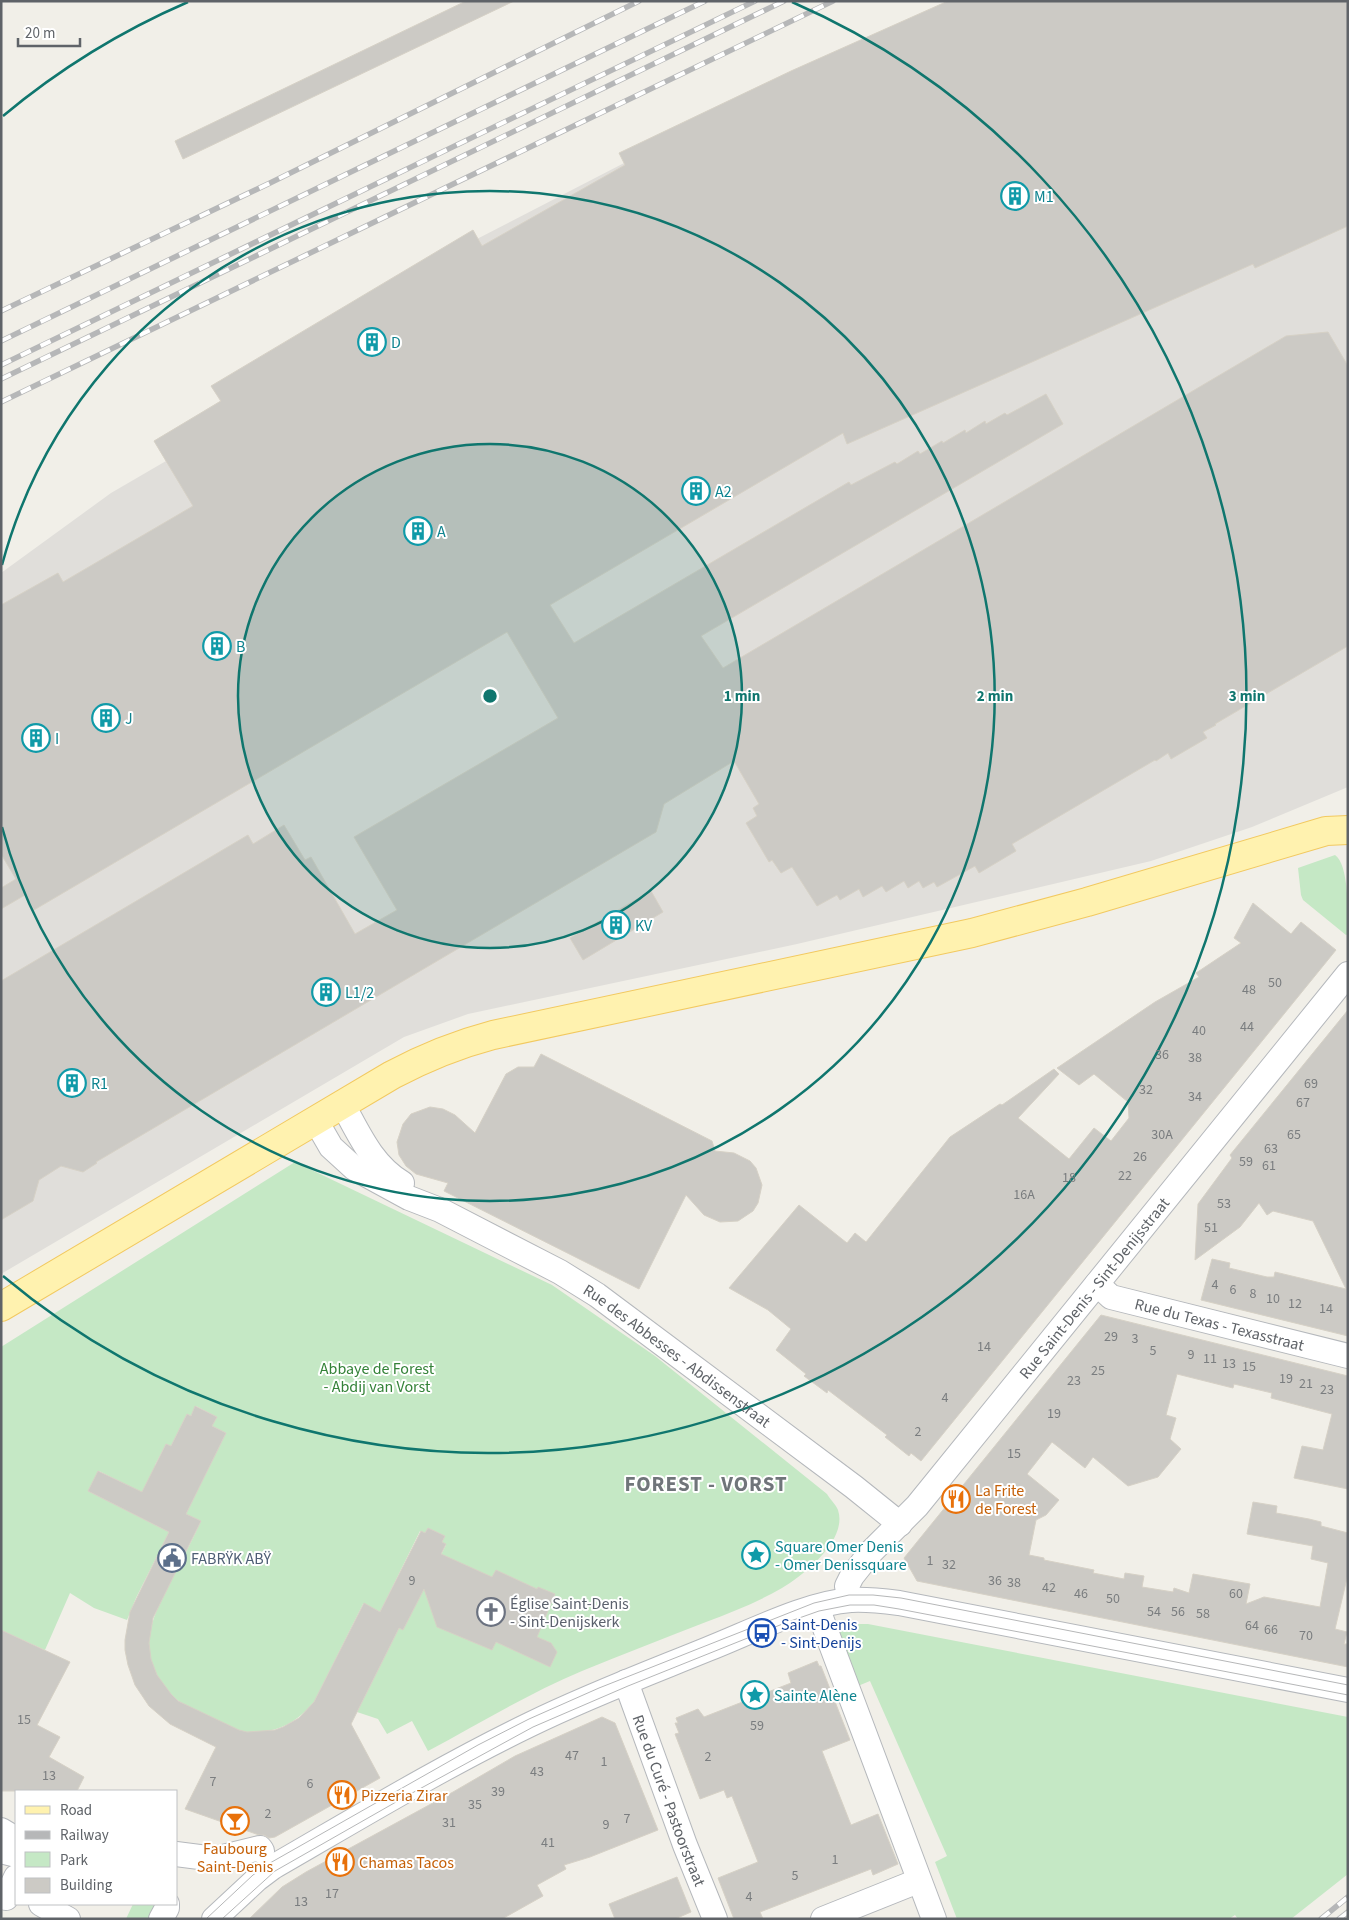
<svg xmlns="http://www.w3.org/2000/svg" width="1349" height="1920" font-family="'Source Sans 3',sans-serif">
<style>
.industrial{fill:#e0deda}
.green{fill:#c5e8c5}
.building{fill:#cccac5;stroke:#d6d1c6}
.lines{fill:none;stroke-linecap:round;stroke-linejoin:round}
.minor-casing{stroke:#b5b8bc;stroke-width:26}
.major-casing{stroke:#f2c960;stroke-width:30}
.minor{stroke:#fff;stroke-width:24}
.major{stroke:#fff2af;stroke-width:28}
.tram{stroke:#b6b7b8;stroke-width:1}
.rail-casing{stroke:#b6b7b8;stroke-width:5.5}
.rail{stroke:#fff;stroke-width:4;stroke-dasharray:11;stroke-linecap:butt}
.ring{fill:none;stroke:#0f766e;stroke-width:2.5}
.labels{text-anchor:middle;stroke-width:4;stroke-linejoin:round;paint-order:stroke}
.number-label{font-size:14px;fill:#7a7d7f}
.culture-label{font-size:16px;fill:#0d838f;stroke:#fff;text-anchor:start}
.street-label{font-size:16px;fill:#5f6368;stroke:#fff}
.park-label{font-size:16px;fill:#348238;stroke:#fff}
.food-label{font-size:16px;fill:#c56008;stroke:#fff;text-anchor:start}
.service-label{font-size:16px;fill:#4e5e75;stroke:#fff;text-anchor:start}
.worship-label{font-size:16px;fill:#5b616d;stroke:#fff;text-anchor:start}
.transit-label{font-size:16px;fill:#164399;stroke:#fff;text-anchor:start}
.district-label{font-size:21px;font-weight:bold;letter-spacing:1px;fill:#70757a;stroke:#fff}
.centre{fill:#0f766e;stroke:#fff;stroke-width:2.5}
.ring-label{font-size:15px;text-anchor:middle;font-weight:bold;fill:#0f766e;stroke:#fff;stroke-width:4;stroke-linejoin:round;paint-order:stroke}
</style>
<rect width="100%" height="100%" fill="#f1efe8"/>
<!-- industrial -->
<path class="industrial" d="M1348,1V787L1252,827L1151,861L797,944L468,1014L404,1037L1,1274V573L111,493L166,461L154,441L220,401L211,386L475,240L628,161Z"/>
<!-- green -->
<g class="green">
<path d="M1335,855C1349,864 1348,914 1348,934L1346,935L1303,900L1301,895L1298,868Z"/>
<path d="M295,1162L552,1285L655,1356L827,1494C830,1499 836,1505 838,1510C848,1540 804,1575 782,1588C758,1602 732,1612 706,1622C665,1638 623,1654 582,1671C529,1693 479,1724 428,1751L412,1721L387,1734L378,1719L357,1712L399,1628L403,1630L446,1545L442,1542L445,1536L428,1528L425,1533L420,1531L380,1612L363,1604L314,1702C301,1717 287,1728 267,1731C259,1733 249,1733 241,1731C226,1727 180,1705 170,1694C158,1681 148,1661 149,1643C150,1619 162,1599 172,1579C182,1560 192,1541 201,1521L186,1514L226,1433L212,1426L217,1417L196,1406L191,1416L187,1414L171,1446L166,1444L155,1465L160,1468L147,1495L99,1471L88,1491L169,1532L136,1598L127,1620L94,1608L70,1593L45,1650L1,1630V1347Z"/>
<path d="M855,1624H868L1348,1717V1874L1291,1919H1238L1235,1915L1229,1919H957L935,1862L947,1856L870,1681L853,1688L835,1634Z"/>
<path d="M133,1904H151L160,1908L155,1919H126Z"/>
</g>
<!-- building -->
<g class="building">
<path d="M466,1H514L183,159L175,141Z"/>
<path d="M948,1H1348V226L1255,268L1253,264L847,444L843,433L550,605L574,643L849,482L851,485L895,462L897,464L918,451L920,454L942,441L943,443L965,430L966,433L985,421L986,424L1005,413L1007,415L1046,394L1063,424L701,636L723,668L1286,336L1328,332L1348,366V646L1215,724L1216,725L1203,732L1207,738L1171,759L1168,753L1156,761L1155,760L1012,844L1016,851L979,873L975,866L937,887L934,882L923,888L919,881L908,888L904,881L886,892L882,886L863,897L859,889L840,900L837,895L817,906L792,867L781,873L772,860L769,862L746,823L757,816L753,808L759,804L734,761L664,804L656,832L96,1162L97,1163L83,1172L61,1166L39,1180L33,1201L1,1220V981L248,835L253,844L284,825L305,860L311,857L355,934L397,910L354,837L558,718L507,632L34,910L25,895L1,909V888L16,879L1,854V605L58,573L63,582L193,506L154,441L221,401L211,386L473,230L482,246L625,165L619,153L791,71Z"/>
<path d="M651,891L663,912L583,960L570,938Z"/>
<path d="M1253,903L1291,934L1301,922L1336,950L921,1461L911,1453L909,1456L885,1437L887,1435L828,1390L827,1393L804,1376L806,1374L776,1350L791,1329L768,1310L729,1288L799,1205L847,1243L855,1233L866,1242L950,1137L1000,1104L1002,1105L1054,1069L1059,1074L1018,1118L1069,1159L1094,1128L1111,1141L1129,1118L1128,1102L1094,1074L1079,1085L1057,1068L1155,1002L1199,977L1196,973L1241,943L1234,938Z"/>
<path d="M1348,1010V1336L1201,1300L1212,1259L1230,1263L1229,1268L1267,1277H1274L1275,1272L1346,1289L1313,1221L1273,1211L1267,1215L1259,1203L1240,1227L1195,1260L1198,1204L1232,1158L1230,1155Z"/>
<path d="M541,1054L712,1141L715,1151L734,1153L750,1161L756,1168L762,1185L758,1203L753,1211L738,1221L720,1222L704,1215L686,1195L639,1289L444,1191L448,1183L416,1174L406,1166L399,1155L397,1142L403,1124L411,1114L430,1107L443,1109L455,1115L475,1133L506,1074L518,1067H534Z"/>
<path d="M1101,1315L1348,1376V1489L1294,1478L1302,1446L1323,1450L1332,1414L1271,1398L1272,1393L1234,1384L1233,1388L1177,1374L1166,1415L1176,1418L1170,1439L1181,1449L1158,1477L1128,1486L1093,1457L1085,1468L1052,1442L1027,1474L1059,1500L1046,1515L1036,1520L1029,1555L1044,1558V1560L1094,1570L1093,1573L1124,1579L1125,1573L1144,1576L1142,1587L1173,1592L1174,1588L1189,1593L1193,1574L1250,1584L1246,1604L1264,1597L1320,1607L1328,1563L1311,1559L1313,1546L1247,1534L1253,1502L1277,1506L1276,1513L1309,1519L1321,1522V1526L1348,1533V1574L1335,1629L1347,1632L1344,1644H1348V1667L917,1581L904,1558Z"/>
<path d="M195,1406L217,1417L212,1426L226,1433L186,1514L201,1521L153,1618L149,1643L151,1659L157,1675L171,1694L178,1701L239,1730L247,1732L275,1730L283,1727L299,1718L314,1702L364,1603L380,1612L421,1531L425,1533L428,1528L445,1536L442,1542L446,1544L441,1554L492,1577L496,1570L537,1589L538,1587L555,1594L537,1637L551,1643L557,1652L550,1667L496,1642L492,1650L437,1627L424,1589L403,1630L399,1628L351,1724L380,1778L275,1837L269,1838L264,1835H259L185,1809L216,1747L170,1724L149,1706L135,1685L128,1665L125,1650V1640L130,1612L169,1532L88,1491L98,1471L142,1492L166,1444L171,1446L187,1414L191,1416Z"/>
<path d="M1,1630L70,1662L37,1725L60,1737L49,1757L84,1777L77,1791H1Z"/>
<path d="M817,1661L819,1666H821L850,1740L822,1751L851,1825L878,1814L898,1864L873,1875L871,1869L760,1912L763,1919H734L718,1878L758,1862L732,1796L727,1798L724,1790L700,1799L675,1734L679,1733L675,1723H678L676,1718L698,1709L704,1717L791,1683L788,1673Z"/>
<path d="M602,1717L615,1723L658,1830L590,1857L564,1865L566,1869L537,1885L543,1896L502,1919H249L282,1887L306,1872L453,1792L515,1756Z"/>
<path d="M677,1877L691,1912L675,1919H615L609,1904Z"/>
</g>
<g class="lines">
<defs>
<g id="minor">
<path d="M343,1105C359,1134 372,1165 402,1183"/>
<path id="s1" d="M316,1121L331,1147L354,1168L409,1198L440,1210L560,1272L597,1295L854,1487L900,1524"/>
<path id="s2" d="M1097,1284L1111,1297L1348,1356"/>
<path id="s3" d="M850,1600L847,1586L852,1576L871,1552L917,1506L1348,974"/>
<path d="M817,1607L934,1919"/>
<path id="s4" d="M626,1682L685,1845L715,1919"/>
<path d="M1,1830L16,1839"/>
<path d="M1,1851L16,1855"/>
<path d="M176,1854L215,1859L260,1848L262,1851"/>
<path d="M1,1895L6,1898L16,1877"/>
<path d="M41,1904L68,1919"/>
<path d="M161,1919L167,1908V1904"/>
<path d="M214,1919L257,1879L273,1867C358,1818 442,1767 531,1724C588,1696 649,1673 708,1649C749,1633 807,1603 851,1600C867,1599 883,1601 899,1603L1348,1690"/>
<path d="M823,1919L918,1881"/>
</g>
<path id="major" d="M1,1307L392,1075C426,1057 455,1045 493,1035L972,933L1087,902L1326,831L1348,830"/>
</defs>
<!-- minor casing -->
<use href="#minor" class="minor-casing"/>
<!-- major casing -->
<use href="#major" class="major-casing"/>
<!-- minor -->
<use href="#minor" class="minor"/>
<!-- major -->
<use href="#major" class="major"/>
<!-- tram -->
<g class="tram">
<path d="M206,1919L253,1875L270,1863L478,1745L529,1719L599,1688L814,1603L849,1595H873L901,1598L1348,1685"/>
<path d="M222,1919L275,1871L403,1798L533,1727L628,1686L785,1623L819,1611L850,1605H874L899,1609L1348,1695"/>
</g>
<defs>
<g id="rail">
<path d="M1,311L270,183L639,1"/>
<path d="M1,341L705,1"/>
<path d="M1,365L755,1"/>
<path d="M1,379L784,1"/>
<path d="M1,402L833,1"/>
<path d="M1321,1919L1348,1897"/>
<path d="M1339,1919L1348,1912"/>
</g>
</defs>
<!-- rail casing -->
<use href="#rail" class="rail-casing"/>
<!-- rail -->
<use href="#rail" class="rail"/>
</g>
<!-- distance rings -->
<circle cx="490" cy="696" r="252" fill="#0f766e" fill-opacity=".12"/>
<g class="ring">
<circle cx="490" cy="696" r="252"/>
<path d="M2 565A505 505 0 1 1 2 827"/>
<path d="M3 116A757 757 0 0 1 188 2M792 2A757 757 0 1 1 3 1276"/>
</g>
<!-- icons -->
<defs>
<symbol id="building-ring" viewBox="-11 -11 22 22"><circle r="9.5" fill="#fff" stroke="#0f9aa8" stroke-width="1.5"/><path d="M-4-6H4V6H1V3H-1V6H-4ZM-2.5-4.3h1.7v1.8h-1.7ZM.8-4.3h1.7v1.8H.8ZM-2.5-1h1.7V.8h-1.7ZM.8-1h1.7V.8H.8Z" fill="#0f9aa8"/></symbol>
<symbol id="restaurant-ring" viewBox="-11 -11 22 22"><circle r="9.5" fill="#fff" stroke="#e8710a" stroke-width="1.5"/><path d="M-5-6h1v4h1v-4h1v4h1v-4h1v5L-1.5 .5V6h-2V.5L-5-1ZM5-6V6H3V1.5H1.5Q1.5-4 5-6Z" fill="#e8710a"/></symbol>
<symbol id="sight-ring" viewBox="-11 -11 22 22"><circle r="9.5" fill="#fff" stroke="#0f9aa8" stroke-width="1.5"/><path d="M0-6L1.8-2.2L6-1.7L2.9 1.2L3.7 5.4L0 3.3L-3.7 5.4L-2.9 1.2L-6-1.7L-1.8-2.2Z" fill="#0f9aa8"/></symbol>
<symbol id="civic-ring" viewBox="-11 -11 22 22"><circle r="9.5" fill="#fff" stroke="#5c6f8a" stroke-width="1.5"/><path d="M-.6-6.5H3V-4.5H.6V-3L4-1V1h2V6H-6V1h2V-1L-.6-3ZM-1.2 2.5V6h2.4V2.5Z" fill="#5c6f8a"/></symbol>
<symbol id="church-ring" viewBox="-11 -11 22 22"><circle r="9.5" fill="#fff" stroke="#6b7280" stroke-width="1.5"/><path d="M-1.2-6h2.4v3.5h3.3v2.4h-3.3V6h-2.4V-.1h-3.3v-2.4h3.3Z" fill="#6b7280"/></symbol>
<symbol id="bus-ring" viewBox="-11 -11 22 22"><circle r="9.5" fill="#fff" stroke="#1a4fb4" stroke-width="1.5"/><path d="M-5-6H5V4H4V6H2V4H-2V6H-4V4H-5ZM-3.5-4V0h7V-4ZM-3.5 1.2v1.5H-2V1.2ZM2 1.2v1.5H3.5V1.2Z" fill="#1a4fb4"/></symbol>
<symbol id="bar-ring" viewBox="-11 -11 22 22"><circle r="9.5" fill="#fff" stroke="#e8710a" stroke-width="1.5"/><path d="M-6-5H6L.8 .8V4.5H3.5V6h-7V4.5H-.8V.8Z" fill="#e8710a"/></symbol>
</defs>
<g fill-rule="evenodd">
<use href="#building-ring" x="999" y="180" width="32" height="32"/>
<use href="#building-ring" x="356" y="326" width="32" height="32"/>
<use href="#building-ring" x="680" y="475" width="32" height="32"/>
<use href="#building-ring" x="402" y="515" width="32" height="32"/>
<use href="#building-ring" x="201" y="630" width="32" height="32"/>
<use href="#building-ring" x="90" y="702" width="32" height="32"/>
<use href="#building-ring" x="20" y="722" width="32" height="32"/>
<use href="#building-ring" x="600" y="909" width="32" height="32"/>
<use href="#building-ring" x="310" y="976" width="32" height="32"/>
<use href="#building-ring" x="56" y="1067" width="32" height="32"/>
<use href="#restaurant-ring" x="940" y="1483" width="32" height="32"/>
<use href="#sight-ring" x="740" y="1539" width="32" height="32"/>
<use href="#civic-ring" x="156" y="1542" width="32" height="32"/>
<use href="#church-ring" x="475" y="1596" width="32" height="32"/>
<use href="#bus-ring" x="746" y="1617" width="32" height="32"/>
<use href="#sight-ring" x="739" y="1679" width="32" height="32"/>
<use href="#restaurant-ring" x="326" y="1779" width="32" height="32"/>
<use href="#bar-ring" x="219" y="1805" width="32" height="32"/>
<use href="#restaurant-ring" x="324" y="1846" width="32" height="32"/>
</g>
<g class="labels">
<!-- number labels -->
<g class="number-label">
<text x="1275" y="987">50</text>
<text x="1249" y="994">48</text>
<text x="1247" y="1031">44</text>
<text x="1199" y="1035">40</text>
<text x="1162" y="1059">36</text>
<text x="1195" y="1062">38</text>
<text x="1311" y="1088">69</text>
<text x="1146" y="1094">32</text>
<text x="1195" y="1101">34</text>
<text x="1303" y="1107">67</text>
<text x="1162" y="1139">30A</text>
<text x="1294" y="1139">65</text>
<text x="1271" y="1153">63</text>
<text x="1140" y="1161">26</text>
<text x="1246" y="1166">59</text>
<text x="1269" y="1170">61</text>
<text x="1125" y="1180">22</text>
<text x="1069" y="1182">18</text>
<text x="1024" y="1199">16A</text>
<text x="1224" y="1208">53</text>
<text x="1211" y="1232">51</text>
<text x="1215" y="1289">4</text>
<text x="1233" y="1294">6</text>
<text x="1253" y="1298">8</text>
<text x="1273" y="1303">10</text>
<text x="1295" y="1308">12</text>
<text x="1326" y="1313">14</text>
<text x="1111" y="1341">29</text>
<text x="1135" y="1343">3</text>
<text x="984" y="1351">14</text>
<text x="1153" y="1355">5</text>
<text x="1191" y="1359">9</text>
<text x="1210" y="1363">11</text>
<text x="1229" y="1368">13</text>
<text x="1249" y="1371">15</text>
<text x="1098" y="1375">25</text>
<text x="1286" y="1383">19</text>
<text x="1074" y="1385">23</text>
<text x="1306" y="1388">21</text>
<text x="1327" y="1394">23</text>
<text x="945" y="1402">4</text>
<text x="1054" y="1418">19</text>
<text x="918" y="1436">2</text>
<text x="1014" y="1458">15</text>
<text x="930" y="1565">1</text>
<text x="949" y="1569">32</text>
<text x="412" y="1585">9</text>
<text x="995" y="1585">36</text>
<text x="1014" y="1587">38</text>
<text x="1049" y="1592">42</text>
<text x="1081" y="1598">46</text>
<text x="1236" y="1598">60</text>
<text x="1113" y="1603">50</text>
<text x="1154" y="1616">54</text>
<text x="1178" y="1616">56</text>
<text x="1203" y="1618">58</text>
<text x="1252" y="1630">64</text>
<text x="1271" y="1634">66</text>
<text x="1306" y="1640">70</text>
<text x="24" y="1724">15</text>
<text x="757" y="1730">59</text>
<text x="572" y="1760">47</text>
<text x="708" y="1761">2</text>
<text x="604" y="1766">1</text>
<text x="537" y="1776">43</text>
<text x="49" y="1780">13</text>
<text x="213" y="1786">7</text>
<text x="310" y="1788">6</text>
<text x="498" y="1796">39</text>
<text x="475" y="1809">35</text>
<text x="268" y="1818">2</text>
<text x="627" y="1823">7</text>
<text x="449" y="1827">31</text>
<text x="606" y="1829">9</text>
<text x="548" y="1847">41</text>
<text x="835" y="1864">1</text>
<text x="795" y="1880">5</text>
<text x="332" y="1898">17</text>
<text x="749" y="1901">4</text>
<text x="301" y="1906">13</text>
</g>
<!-- culture labels -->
<g class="culture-label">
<text x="1034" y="202">M1</text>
<text x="391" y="348">D</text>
<text x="715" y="497">A2</text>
<text x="437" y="537">A</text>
<text x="236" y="652">B</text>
<text x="125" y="724">J</text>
<text x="55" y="744">I</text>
<text x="635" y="931">KV</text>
<text x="345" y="998">L1/2</text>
<text x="91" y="1089">R1</text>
<text x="775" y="1552">Square Omer Denis<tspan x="775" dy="18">- Omer Denissquare</tspan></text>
<text x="774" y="1701">Sainte Alène</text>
</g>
<!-- street labels -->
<g class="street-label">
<text dy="6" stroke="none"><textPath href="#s3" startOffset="402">Rue Saint-Denis - Sint-Denijsstraat</textPath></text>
<text dy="6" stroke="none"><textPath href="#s2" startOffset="131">Rue du Texas - Texasstraat</textPath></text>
<text dy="6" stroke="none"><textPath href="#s1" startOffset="436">Rue des Abbesses - Abdissenstraat</textPath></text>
<text dy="6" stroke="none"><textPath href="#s4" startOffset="126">Rue du Curé - Pastoorstraat</textPath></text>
</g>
<!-- park labels -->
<g class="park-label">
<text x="377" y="1374">Abbaye de Forest<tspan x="377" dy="18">- Abdij van Vorst</tspan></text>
</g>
<!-- food labels -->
<g class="food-label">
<text x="975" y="1496">La Frite<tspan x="975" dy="18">de Forest</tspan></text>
<text x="361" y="1801">Pizzeria Zirar</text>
<text x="235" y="1854" text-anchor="middle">Faubourg<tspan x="235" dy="18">Saint-Denis</tspan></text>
<text x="359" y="1868">Chamas Tacos</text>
</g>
<!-- service labels -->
<g class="service-label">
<text x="191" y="1564">FABRŸK ABŸ</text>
</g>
<!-- worship labels -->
<g class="worship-label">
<text x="510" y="1609">Église Saint-Denis<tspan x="510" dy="18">- Sint-Denijskerk</tspan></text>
</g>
<!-- transit labels -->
<g class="transit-label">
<text x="781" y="1630">Saint-Denis<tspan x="781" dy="18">- Sint-Denijs</tspan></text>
</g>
<!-- district labels -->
<g class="district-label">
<text x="706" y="1491">FOREST - VORST</text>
</g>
</g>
<circle cx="490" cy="696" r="8" class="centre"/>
<g class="ring-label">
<text x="742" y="701">1 min</text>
<text x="995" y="701">2 min</text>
<text x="1247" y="701">3 min</text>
</g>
<!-- border -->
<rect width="1349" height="1920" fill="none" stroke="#5f6368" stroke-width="5"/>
<!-- legend -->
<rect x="15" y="1790" width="162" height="115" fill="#ffffff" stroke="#bfc1c3"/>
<rect x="25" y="1806" width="25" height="8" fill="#fff2af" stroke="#bfc1c3"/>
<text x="60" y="1815" font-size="15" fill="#5f6368">Road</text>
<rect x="25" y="1831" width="25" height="8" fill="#b6b7b8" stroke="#bfc1c3"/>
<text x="60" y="1840" font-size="15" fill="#5f6368">Railway</text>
<rect x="25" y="1852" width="25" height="15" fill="#c5e8c5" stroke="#bfc1c3"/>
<text x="60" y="1865" font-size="15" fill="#5f6368">Park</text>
<rect x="25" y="1878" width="25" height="15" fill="#cccac5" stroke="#bfc1c3"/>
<text x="60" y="1890" font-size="15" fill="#5f6368">Building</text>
<!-- scale -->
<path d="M18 38v8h62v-8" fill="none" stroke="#5f6368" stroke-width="2.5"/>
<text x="25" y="38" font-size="15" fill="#5f6368" stroke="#ffffff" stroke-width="4" paint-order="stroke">20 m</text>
</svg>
